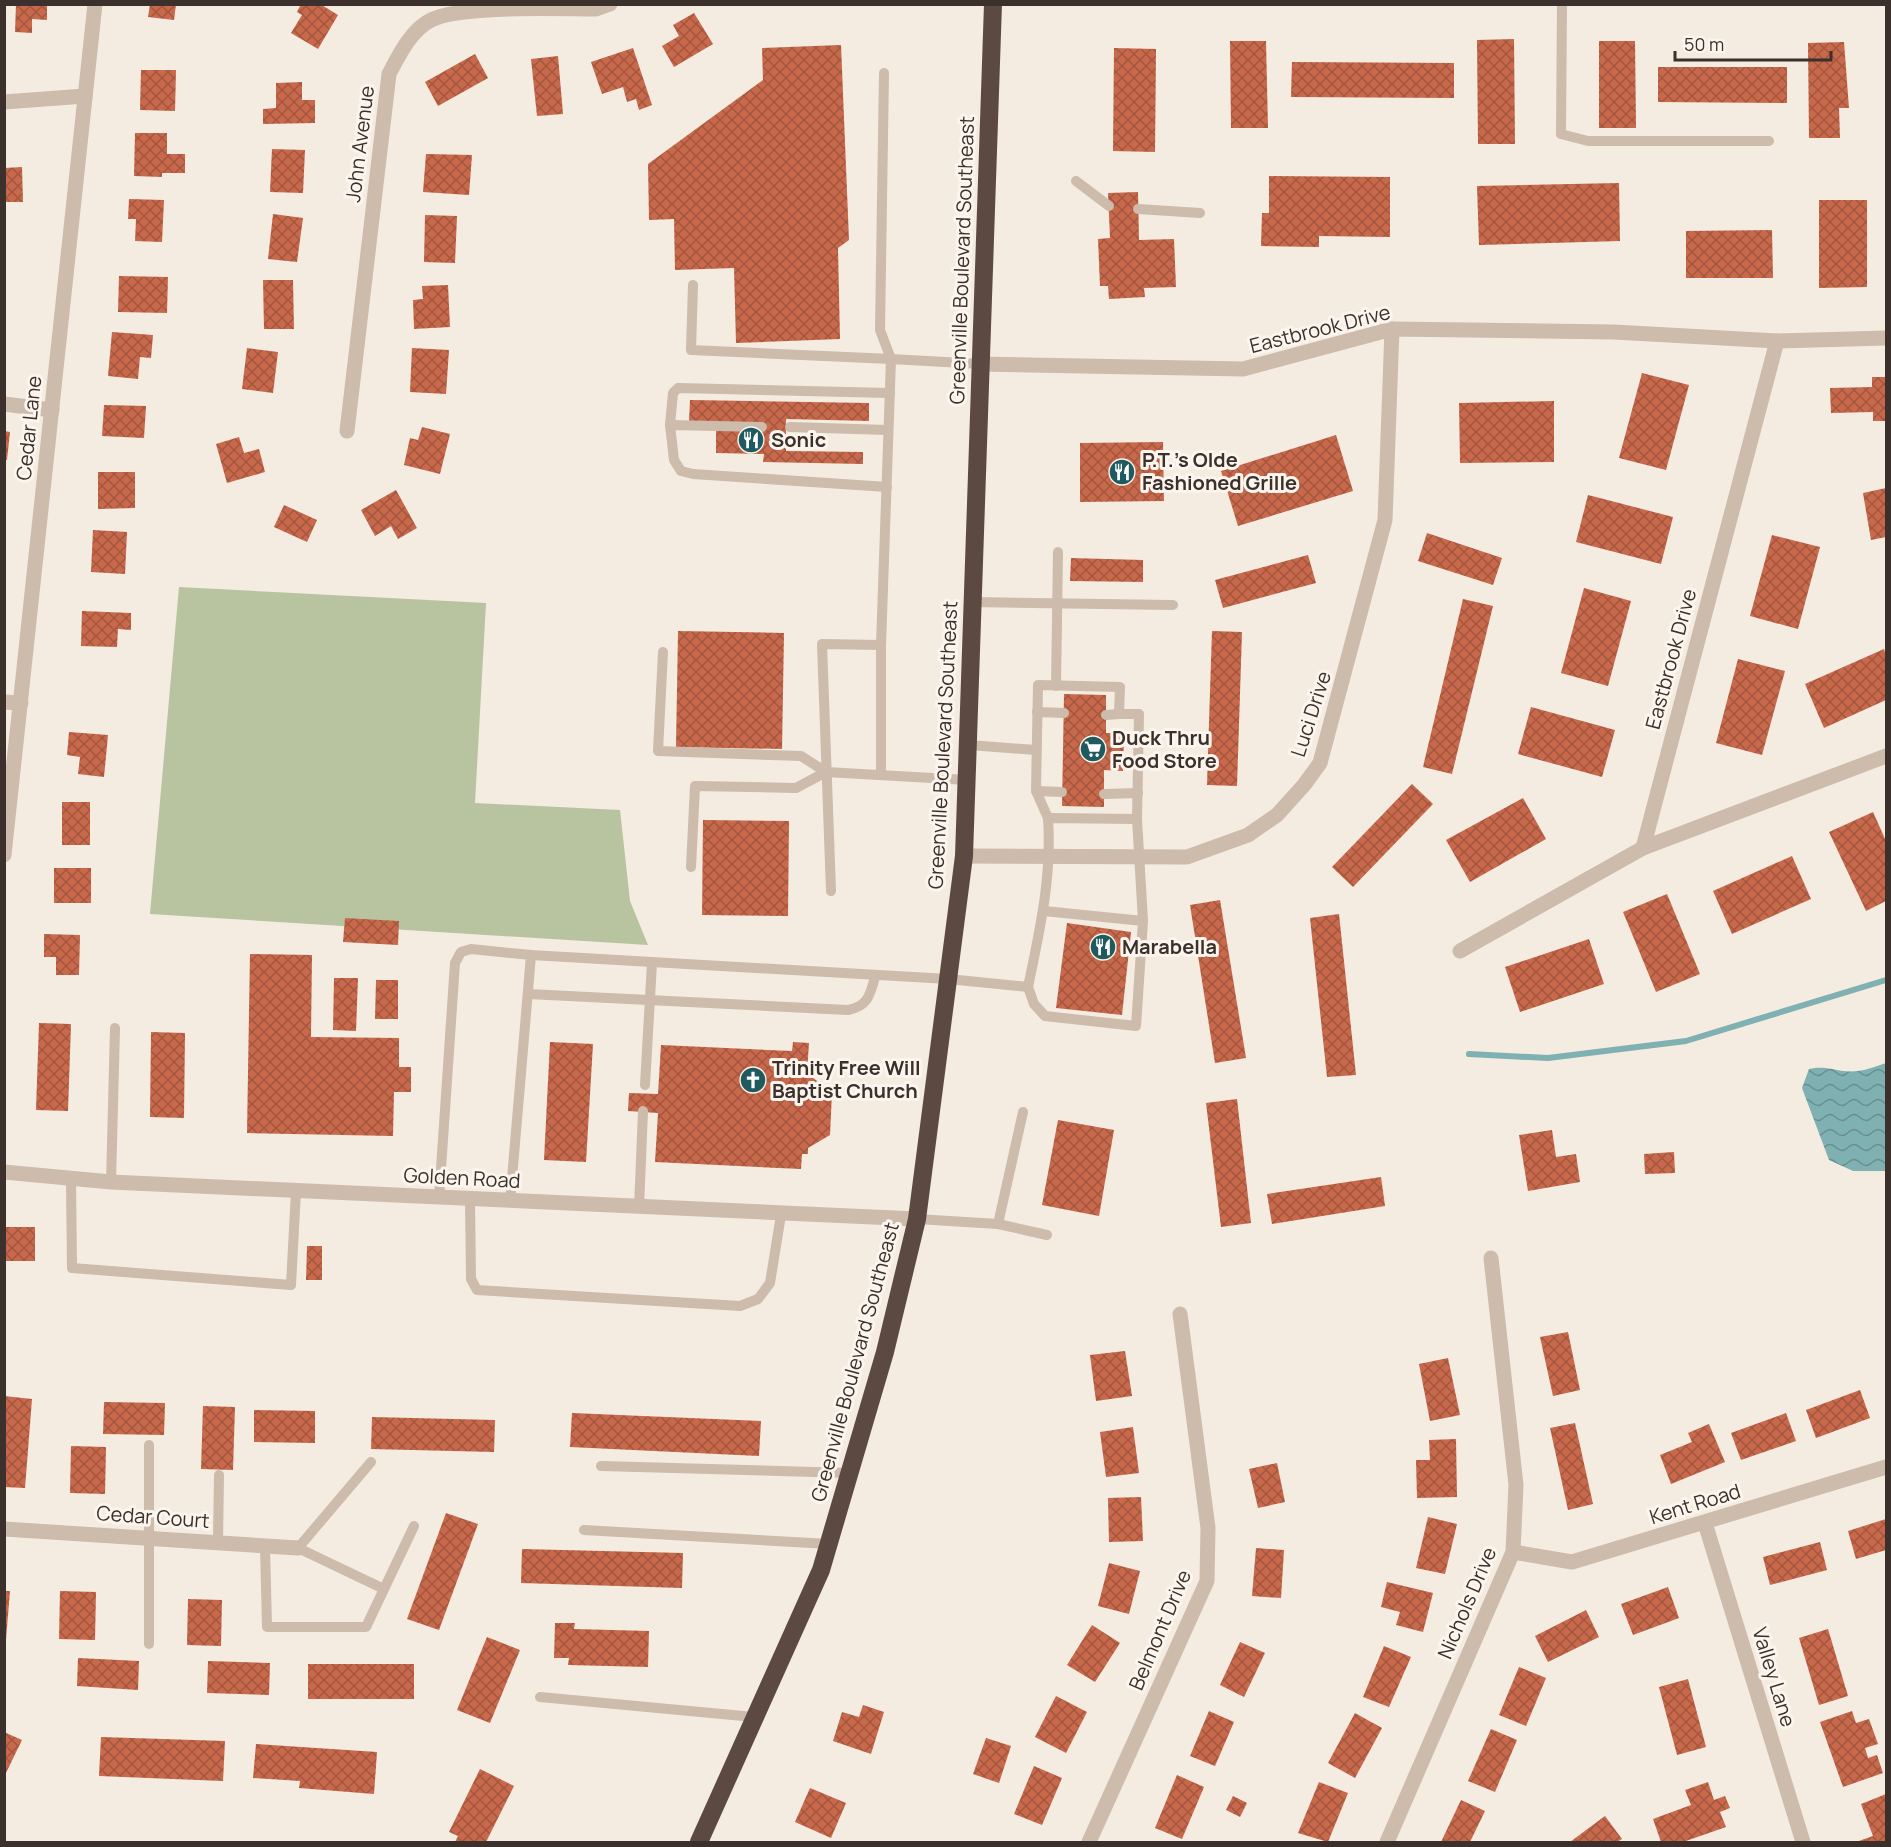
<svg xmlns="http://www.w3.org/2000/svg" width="1891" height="1847" font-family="Manrope,sans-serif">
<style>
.green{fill:#b8c4a0}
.water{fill:url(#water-waves)}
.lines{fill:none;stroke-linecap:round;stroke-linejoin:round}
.stream{stroke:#7fb0b2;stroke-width:6}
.building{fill:url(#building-cross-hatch)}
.lane{stroke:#cdbbac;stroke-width:10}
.street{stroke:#cdbbac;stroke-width:15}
.highway{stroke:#5c4a42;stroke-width:18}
.labels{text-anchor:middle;stroke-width:6;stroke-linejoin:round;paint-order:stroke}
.street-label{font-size:20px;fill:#3b302b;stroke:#fbf5ee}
.poi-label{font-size:20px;font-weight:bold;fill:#3b302b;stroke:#fbf5ee;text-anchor:start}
</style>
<defs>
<pattern id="water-waves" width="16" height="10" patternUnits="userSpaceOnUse" patternTransform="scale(1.5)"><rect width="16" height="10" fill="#7fb0b2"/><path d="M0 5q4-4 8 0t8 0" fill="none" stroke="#699091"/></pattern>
<pattern id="building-cross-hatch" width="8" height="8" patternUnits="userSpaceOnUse" patternTransform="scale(1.5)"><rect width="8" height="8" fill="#c8694b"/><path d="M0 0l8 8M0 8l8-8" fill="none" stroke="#a4573f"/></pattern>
</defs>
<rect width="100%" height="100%" fill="#f4ebe1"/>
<!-- green -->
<path class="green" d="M179,587L486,603L475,803L620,810L630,901L648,945L150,914Z"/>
<!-- water -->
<path class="water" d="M1886,1063V1171H1853L1829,1160L1802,1088L1809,1069C1823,1066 1830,1069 1843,1071C1859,1073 1872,1068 1886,1063Z"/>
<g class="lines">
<!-- stream -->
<path class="stream" d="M1469,1054L1548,1058L1686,1041L1886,980"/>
</g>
<!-- building -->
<g class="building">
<path d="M16,4H47V20L32,19V33L15,32Z"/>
<path d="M150,4H176L174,20L148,17Z"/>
<path d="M301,4H320L338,15L318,49L291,33L302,15L297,12Z"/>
<path d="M694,13L713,44L674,67L662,46L679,36L673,25Z"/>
<path d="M1514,39L1515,144H1478L1477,40Z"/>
<path d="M1230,41H1266L1268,128H1231Z"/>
<path d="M1599,41H1635L1636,128H1599Z"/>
<path d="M1844,42L1849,108H1839L1840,138H1809L1808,43Z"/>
<path d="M841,45L849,240L838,248L840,339L736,343L734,268L675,270L674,219L649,220L648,164L763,80L762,48Z"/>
<path d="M633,48L652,105L639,110L636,99L627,102L623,87L602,94L591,62Z"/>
<path d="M1114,48L1156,49L1155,152L1113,151Z"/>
<path d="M475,54L488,78L438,106L425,82Z"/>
<path d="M558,56L563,114L537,116L531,59Z"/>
<path d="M1292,62L1454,63V98L1291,97Z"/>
<path d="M1658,67H1787V103L1658,102Z"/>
<path d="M141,70H176L175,111L140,110Z"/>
<path d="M302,82V100H315V123L263,124V109L276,108V83Z"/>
<path d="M135,133H167V154H185V173H162V177L134,176Z"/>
<path d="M272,149L305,150L303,193L270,192Z"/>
<path d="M426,154L472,155L469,195L423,192Z"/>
<path d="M22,167L23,202H4V168Z"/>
<path d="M1269,176L1390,177V237L1319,236V247L1261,246L1262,213H1269Z"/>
<path d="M1619,183L1620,241L1479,245L1477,186Z"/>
<path d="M1138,192L1139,240L1174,239L1176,287L1144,288L1145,297L1109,299L1108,286H1100L1098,239L1110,238L1108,193Z"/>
<path d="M129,199L164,200L162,242L135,241L136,219H128Z"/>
<path d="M1819,200H1867V287L1819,288Z"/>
<path d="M273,214L303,218L297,262L268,259Z"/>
<path d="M425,215L457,216L455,263L424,262Z"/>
<path d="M1772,230L1773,278H1686V231Z"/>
<path d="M119,276L168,277L167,313L118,312Z"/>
<path d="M263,280H293L294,329H264Z"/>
<path d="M448,285L450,327L414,329L413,300L423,299L422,286Z"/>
<path d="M112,332L153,335L151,358L140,357L138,379L108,376Z"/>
<path d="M247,348L278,352L273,393L242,389Z"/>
<path d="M412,348L449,350L446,394L410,392Z"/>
<path d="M1642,373L1689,385L1666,470L1619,458Z"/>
<path d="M1872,377H1886V421H1873V412L1831,413L1830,388L1872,387Z"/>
<path d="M690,400L869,403V421L786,419V451L863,452V464L763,462L764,454L716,453V428L689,421Z"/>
<path d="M1554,401V462L1460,463L1459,403Z"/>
<path d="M104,405L146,406L144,438L102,436Z"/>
<path d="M422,427L450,434L440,474L404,465L410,438L418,440Z"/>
<path d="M4,431L10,432L7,460H4Z"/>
<path d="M1336,435L1353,491L1238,526L1221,471Z"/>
<path d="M239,437L244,453L259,449L265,472L227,483L216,444Z"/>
<path d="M1163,442L1164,501L1080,502V443Z"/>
<path d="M98,472H135V508L98,509Z"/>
<path d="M1886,488V537L1871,540L1863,493Z"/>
<path d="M396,490L417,528L398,539L391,526L375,536L361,510Z"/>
<path d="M1588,495L1673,517L1661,564L1576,542Z"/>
<path d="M284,505L317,520L307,542L274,527Z"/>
<path d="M93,530L127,532L125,574L91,572Z"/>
<path d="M1427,533L1502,558L1493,585L1418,561Z"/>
<path d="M1772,535L1820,547L1798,629L1750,616Z"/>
<path d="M1308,555L1316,583L1223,608L1215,580Z"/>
<path d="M1071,558L1143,560V582L1070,581Z"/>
<path d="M1584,588L1631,601L1608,686L1561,673Z"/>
<path d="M1463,599L1493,606L1452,774L1423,767Z"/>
<path d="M82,611L131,613V630L118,629L117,647L81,646Z"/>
<path d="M678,631L784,633L782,749L676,747Z"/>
<path d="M1212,631L1242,632L1237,786L1207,785Z"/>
<path d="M1884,649L1886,656V700L1824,728L1805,684Z"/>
<path d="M1738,659L1785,671L1762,755L1716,743Z"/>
<path d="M1064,694L1106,695V733H1124L1123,771L1104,770V807L1062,806Z"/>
<path d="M1531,707L1615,730L1602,777L1518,754Z"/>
<path d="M69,732L108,735L104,777L78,774L80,757L67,755Z"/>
<path d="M1412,784L1433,804L1353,887L1332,867Z"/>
<path d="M1523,798L1546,839L1470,882L1446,840Z"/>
<rect x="62" y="802" width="28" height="43"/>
<path d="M1873,812L1886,841V901L1866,911L1829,832Z"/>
<path d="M703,820L789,821L788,916L702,915Z"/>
<path d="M1792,856L1811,899L1732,934L1713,891Z"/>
<rect x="54" y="868" width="37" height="35"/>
<path d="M1667,894L1700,974L1656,992L1623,912Z"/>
<path d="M1220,900L1246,1058L1215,1063L1190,905Z"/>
<path d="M1339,914L1356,1075L1327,1077L1310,918Z"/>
<path d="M345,918L399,921L398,945L343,942Z"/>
<path d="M1067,923L1131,932L1122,1015L1056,1008Z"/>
<path d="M44,934L80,935L79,975H56V957H44Z"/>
<path d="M1589,939L1604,984L1520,1012L1505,967Z"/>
<path d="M250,954L312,955L311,1037L399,1038V1067H411V1092H394L393,1136L247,1133Z"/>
<path d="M334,978H358L356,1031L333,1030Z"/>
<path d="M376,980H398V1019H375Z"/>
<path d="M39,1023L71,1024L68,1111L36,1110Z"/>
<path d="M151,1032L185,1033L184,1118L150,1117Z"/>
<path d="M550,1042L593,1044L586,1162L544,1160Z"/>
<path d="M793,1042L809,1043L807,1073L832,1093L830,1135L808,1148V1154H802L801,1169L655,1162L658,1113L628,1111L629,1093L658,1094L661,1045L792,1051Z"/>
<path d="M1237,1099L1251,1223L1221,1227L1206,1103Z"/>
<path d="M1058,1120L1114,1130L1099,1216L1042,1205Z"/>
<path d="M1552,1130L1556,1157L1576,1154L1580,1182L1528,1191L1519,1135Z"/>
<path d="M1674,1152L1675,1173L1645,1174L1644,1154Z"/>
<path d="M1381,1177L1385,1206L1272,1224L1267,1194Z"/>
<rect x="4" y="1227" width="31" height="34"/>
<path d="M307,1246H322V1280H306Z"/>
<path d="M1568,1332L1580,1390L1553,1396L1540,1337Z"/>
<path d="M1125,1351L1132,1396L1096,1401L1090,1355Z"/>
<path d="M1448,1358L1460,1415L1430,1421L1419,1364Z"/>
<path d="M1860,1390L1870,1418L1816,1438L1806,1410Z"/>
<path d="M4,1396L32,1399L25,1488L4,1487Z"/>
<path d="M104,1402L165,1403L164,1435L103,1434Z"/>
<path d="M203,1406L235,1407L233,1470L201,1469Z"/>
<path d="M254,1410L315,1411V1443L254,1442Z"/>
<path d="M572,1413L761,1421L759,1456L570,1447Z"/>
<path d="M1786,1413L1796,1441L1741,1460L1731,1433Z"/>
<path d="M372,1417L495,1420L494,1452L371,1449Z"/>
<path d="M1575,1423L1593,1504L1568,1510L1550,1428Z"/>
<path d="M1709,1424L1725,1462L1671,1484L1660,1455L1692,1442L1688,1433Z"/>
<path d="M1133,1427L1139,1473L1106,1477L1100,1432Z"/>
<path d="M1456,1439L1457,1497L1417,1498L1416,1460H1430L1429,1440Z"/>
<path d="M71,1446L106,1447L105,1494L70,1493Z"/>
<path d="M1277,1463L1285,1502L1258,1508L1249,1469Z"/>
<path d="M1141,1497L1143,1541L1109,1542L1108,1498Z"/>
<path d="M446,1513L478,1524L439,1630L407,1619Z"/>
<path d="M1428,1517L1457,1524L1445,1574L1416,1568Z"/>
<path d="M1886,1519V1550L1856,1559L1848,1531Z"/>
<path d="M1820,1542L1827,1570L1770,1585L1763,1557Z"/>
<path d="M1256,1548L1284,1550L1281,1598L1252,1596Z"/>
<path d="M522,1549L683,1553L682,1588L521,1583Z"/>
<path d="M1109,1563L1140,1571L1129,1614L1098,1606Z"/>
<path d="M1387,1582L1433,1593L1423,1632L1396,1625L1400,1612L1381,1607Z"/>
<path d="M1668,1587L1679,1618L1633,1635L1621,1604Z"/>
<path d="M4,1591H10L6,1640H4Z"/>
<path d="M60,1591L96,1592L95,1640L59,1639Z"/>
<path d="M188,1599L222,1600L221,1646L187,1645Z"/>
<path d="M1586,1610L1599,1637L1548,1662L1535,1636Z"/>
<path d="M555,1623H575L574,1629L649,1631L648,1667L568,1665L569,1658H554Z"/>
<path d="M1092,1625L1120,1643L1095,1682L1067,1665Z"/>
<path d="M1828,1629L1848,1696L1819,1705L1799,1638Z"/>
<path d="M487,1637L520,1650L490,1723L457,1710Z"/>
<path d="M1240,1642L1265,1653L1244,1697L1220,1685Z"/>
<path d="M1384,1646L1411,1657L1389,1707L1363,1697Z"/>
<path d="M78,1658L139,1661L138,1690L77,1686Z"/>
<path d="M208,1661L270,1663L269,1695L207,1693Z"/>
<rect x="308" y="1664" width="106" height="35"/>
<path d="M1519,1667L1546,1678L1526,1726L1499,1715Z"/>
<path d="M1688,1679L1706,1747L1677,1755L1659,1687Z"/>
<path d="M1056,1696L1087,1712L1066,1753L1035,1737Z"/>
<path d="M863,1705L884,1712L871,1754L833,1741L842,1712L859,1717Z"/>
<path d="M1209,1711L1234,1722L1215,1766L1190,1756Z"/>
<path d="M1852,1711L1856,1723L1869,1719L1878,1744L1865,1748L1868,1758L1877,1755L1883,1773L1843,1787L1820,1722Z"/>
<path d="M1355,1713L1382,1728L1355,1778L1328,1763Z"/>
<path d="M1491,1729L1517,1740L1495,1792L1468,1781Z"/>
<path d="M4,1732L22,1740L4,1777Z"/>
<path d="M101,1737L225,1741L223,1781L99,1776Z"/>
<path d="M986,1738L1011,1746L999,1783L973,1774Z"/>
<path d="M256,1744L377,1752L374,1794L299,1788L300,1781L253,1778Z"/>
<path d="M1034,1766L1062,1778L1042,1825L1014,1814Z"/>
<path d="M480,1769L514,1786L486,1842H455L458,1836L449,1832Z"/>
<path d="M1177,1775L1204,1787L1182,1839L1155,1828Z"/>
<path d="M1319,1782L1348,1793L1328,1842L1298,1833Z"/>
<path d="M1708,1782L1714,1800L1725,1796L1730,1808L1720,1812L1726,1827L1683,1842H1661L1653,1819L1691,1805L1685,1790Z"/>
<path d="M810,1788L846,1803L831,1838L795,1822Z"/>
<path d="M1886,1794V1842H1856L1873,1836L1861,1804Z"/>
<path d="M1233,1796L1247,1803L1240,1817L1226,1810Z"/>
<path d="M1461,1800L1485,1811L1470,1842H1441Z"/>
<path d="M1605,1816L1622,1839L1617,1842H1570Z"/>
</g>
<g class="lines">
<!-- lane -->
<g class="lane">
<path d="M1562,4L1561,134L1588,141H1769"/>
<path d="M1076,181L1109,206"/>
<path d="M1138,209L1200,213"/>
<path d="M693,285L691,350L891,359L880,330L884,73"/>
<path d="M670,425L673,393L678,388L890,393"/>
<path d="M762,427L670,425L674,460L681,471L693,474L887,487"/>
<path d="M790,427L888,430"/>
<path d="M973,602L1173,605"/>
<path d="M663,652L658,751L801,756L826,772L967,780"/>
<path d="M1056,686L1058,552"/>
<path d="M1037,712L1064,713"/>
<path d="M1106,715L1119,714"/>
<path d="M969,745L1036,750"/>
<path d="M881,775V645L891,359L981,364"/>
<path d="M1036,791L1062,792"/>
<path d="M1104,794L1138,793"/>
<path d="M1048,818L1036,791L1038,685L1120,687L1119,714H1139L1137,819L1143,921"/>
<path d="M691,867L695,786L796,788L826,772"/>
<path d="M831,891L822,644L881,645"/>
<path d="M531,955L948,979L1028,987C1040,929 1052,877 1048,818L1137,819"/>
<path d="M1028,987L1034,1004L1045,1016L1136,1026L1143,921L1044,911"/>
<path d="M528,994L848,1010C868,1006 870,995 875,977"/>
<path d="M645,1085L652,963"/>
<path d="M71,1180L72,1268L291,1285L296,1191"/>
<path d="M111,1182L115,1028"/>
<path d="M439,1198L455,963L461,952L471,949L531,955L510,1202"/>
<path d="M470,1200L471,1279L477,1290L740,1306L758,1299L770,1283L781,1215"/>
<path d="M639,1208L643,1111"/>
<path d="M917,1219L998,1224L1023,1112"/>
<path d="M998,1224L1047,1235"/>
<path d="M149,1445V1644"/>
<path d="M371,1462L298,1548L384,1589"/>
<path d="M601,1466L849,1473"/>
<path d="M584,1530L829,1544"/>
<path d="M218,1543L219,1475"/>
<path d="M265,1546L267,1627H366L414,1526"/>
<path d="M540,1697L754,1717"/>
</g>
<!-- street -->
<g class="street">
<path d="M4,102L85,96"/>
<path d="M981,364L1243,369L1392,329L1614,332L1777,341"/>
<path d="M4,404L52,410"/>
<path d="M347,431L389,74C399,55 411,30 431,20C460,5 559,9 596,9L610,4"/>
<path d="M4,702L21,703"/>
<path d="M1643,848L1777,341L1886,338"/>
<path d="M4,855L95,4"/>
<path d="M964,856L1187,857L1248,835L1277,815L1304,785L1320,763L1385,520L1392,329"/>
<path d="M1460,951L1643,848L1886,756"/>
<path d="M4,1172L111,1182L917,1219"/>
<path d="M1705,1523L1803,1842"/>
<path d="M4,1529L298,1548"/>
<path d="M1513,1552L1572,1562L1886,1467"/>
<path d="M1089,1842L1207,1581L1208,1528L1180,1314"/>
<path d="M1387,1842L1513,1552L1516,1485L1491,1258"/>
</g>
<!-- highway -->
<path class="highway" d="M699,1842L821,1570L885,1352L917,1219L964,856L993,4"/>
</g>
<!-- icons -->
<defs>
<symbol id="restaurant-disc" viewBox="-11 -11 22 22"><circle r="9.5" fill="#1f5a5e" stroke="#fbf5ee"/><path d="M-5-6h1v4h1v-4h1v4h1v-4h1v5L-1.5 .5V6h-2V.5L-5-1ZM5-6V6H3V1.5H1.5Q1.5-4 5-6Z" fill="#fff"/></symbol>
<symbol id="supermarket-disc" viewBox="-11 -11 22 22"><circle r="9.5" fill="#1f5a5e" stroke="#fbf5ee"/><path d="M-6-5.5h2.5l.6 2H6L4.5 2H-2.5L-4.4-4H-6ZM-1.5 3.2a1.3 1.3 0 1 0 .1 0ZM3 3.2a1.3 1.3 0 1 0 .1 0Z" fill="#fff"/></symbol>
<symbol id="church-disc" viewBox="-11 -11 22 22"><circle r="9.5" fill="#1f5a5e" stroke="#fbf5ee"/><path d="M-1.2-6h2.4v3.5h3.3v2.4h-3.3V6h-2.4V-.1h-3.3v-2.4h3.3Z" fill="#fff"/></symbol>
</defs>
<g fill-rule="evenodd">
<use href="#restaurant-disc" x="736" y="425" width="30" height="30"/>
<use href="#restaurant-disc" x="1107" y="457" width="30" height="30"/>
<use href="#supermarket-disc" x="1078" y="734" width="30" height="30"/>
<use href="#restaurant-disc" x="1088" y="932" width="30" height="30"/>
<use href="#church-disc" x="738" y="1065" width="30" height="30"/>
</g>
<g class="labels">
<!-- street labels -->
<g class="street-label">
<text transform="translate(360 144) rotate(-83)" y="7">John Avenue</text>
<text transform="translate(962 260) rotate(-88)" y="7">Greenville Boulevard Southeast</text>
<text transform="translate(1320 329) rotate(-14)" y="7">Eastbrook Drive</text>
<text transform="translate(29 428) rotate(-84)" y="7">Cedar Lane</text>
<text transform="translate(1671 659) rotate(-75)" y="7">Eastbrook Drive</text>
<text transform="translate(1311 714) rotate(-72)" y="7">Luci Drive</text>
<text transform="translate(943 745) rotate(-87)" y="7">Greenville Boulevard Southeast</text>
<text transform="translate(462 1178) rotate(3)" y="7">Golden Road</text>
<text transform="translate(855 1362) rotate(-75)" y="7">Greenville Boulevard Southeast</text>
<text transform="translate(1695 1504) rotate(-17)" y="7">Kent Road</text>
<text transform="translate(153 1517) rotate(4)" y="7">Cedar Court</text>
<text transform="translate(1467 1603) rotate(-67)" y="7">Nichols Drive</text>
<text transform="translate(1160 1630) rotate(-67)" y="7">Belmont Drive</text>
<text transform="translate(1774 1677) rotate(73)" y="7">Valley Lane</text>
</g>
<!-- poi labels -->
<g class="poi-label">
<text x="771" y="447">Sonic</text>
<text x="1142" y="467">P.T.’s Olde<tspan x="1142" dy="23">Fashioned Grille</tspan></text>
<text x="1112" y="745">Duck Thru<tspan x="1112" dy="23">Food Store</tspan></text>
<text x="1122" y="954">Marabella</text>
<text x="772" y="1075">Trinity Free Will<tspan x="772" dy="23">Baptist Church</tspan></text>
</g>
</g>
<!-- border -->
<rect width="1891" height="1847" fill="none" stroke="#3b302b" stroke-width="12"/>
<!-- scale -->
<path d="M1675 51v9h156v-9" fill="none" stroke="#3b302b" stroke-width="3"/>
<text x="1684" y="51" font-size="18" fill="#3b302b" stroke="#fbf5ee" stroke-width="4.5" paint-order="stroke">50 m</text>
</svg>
